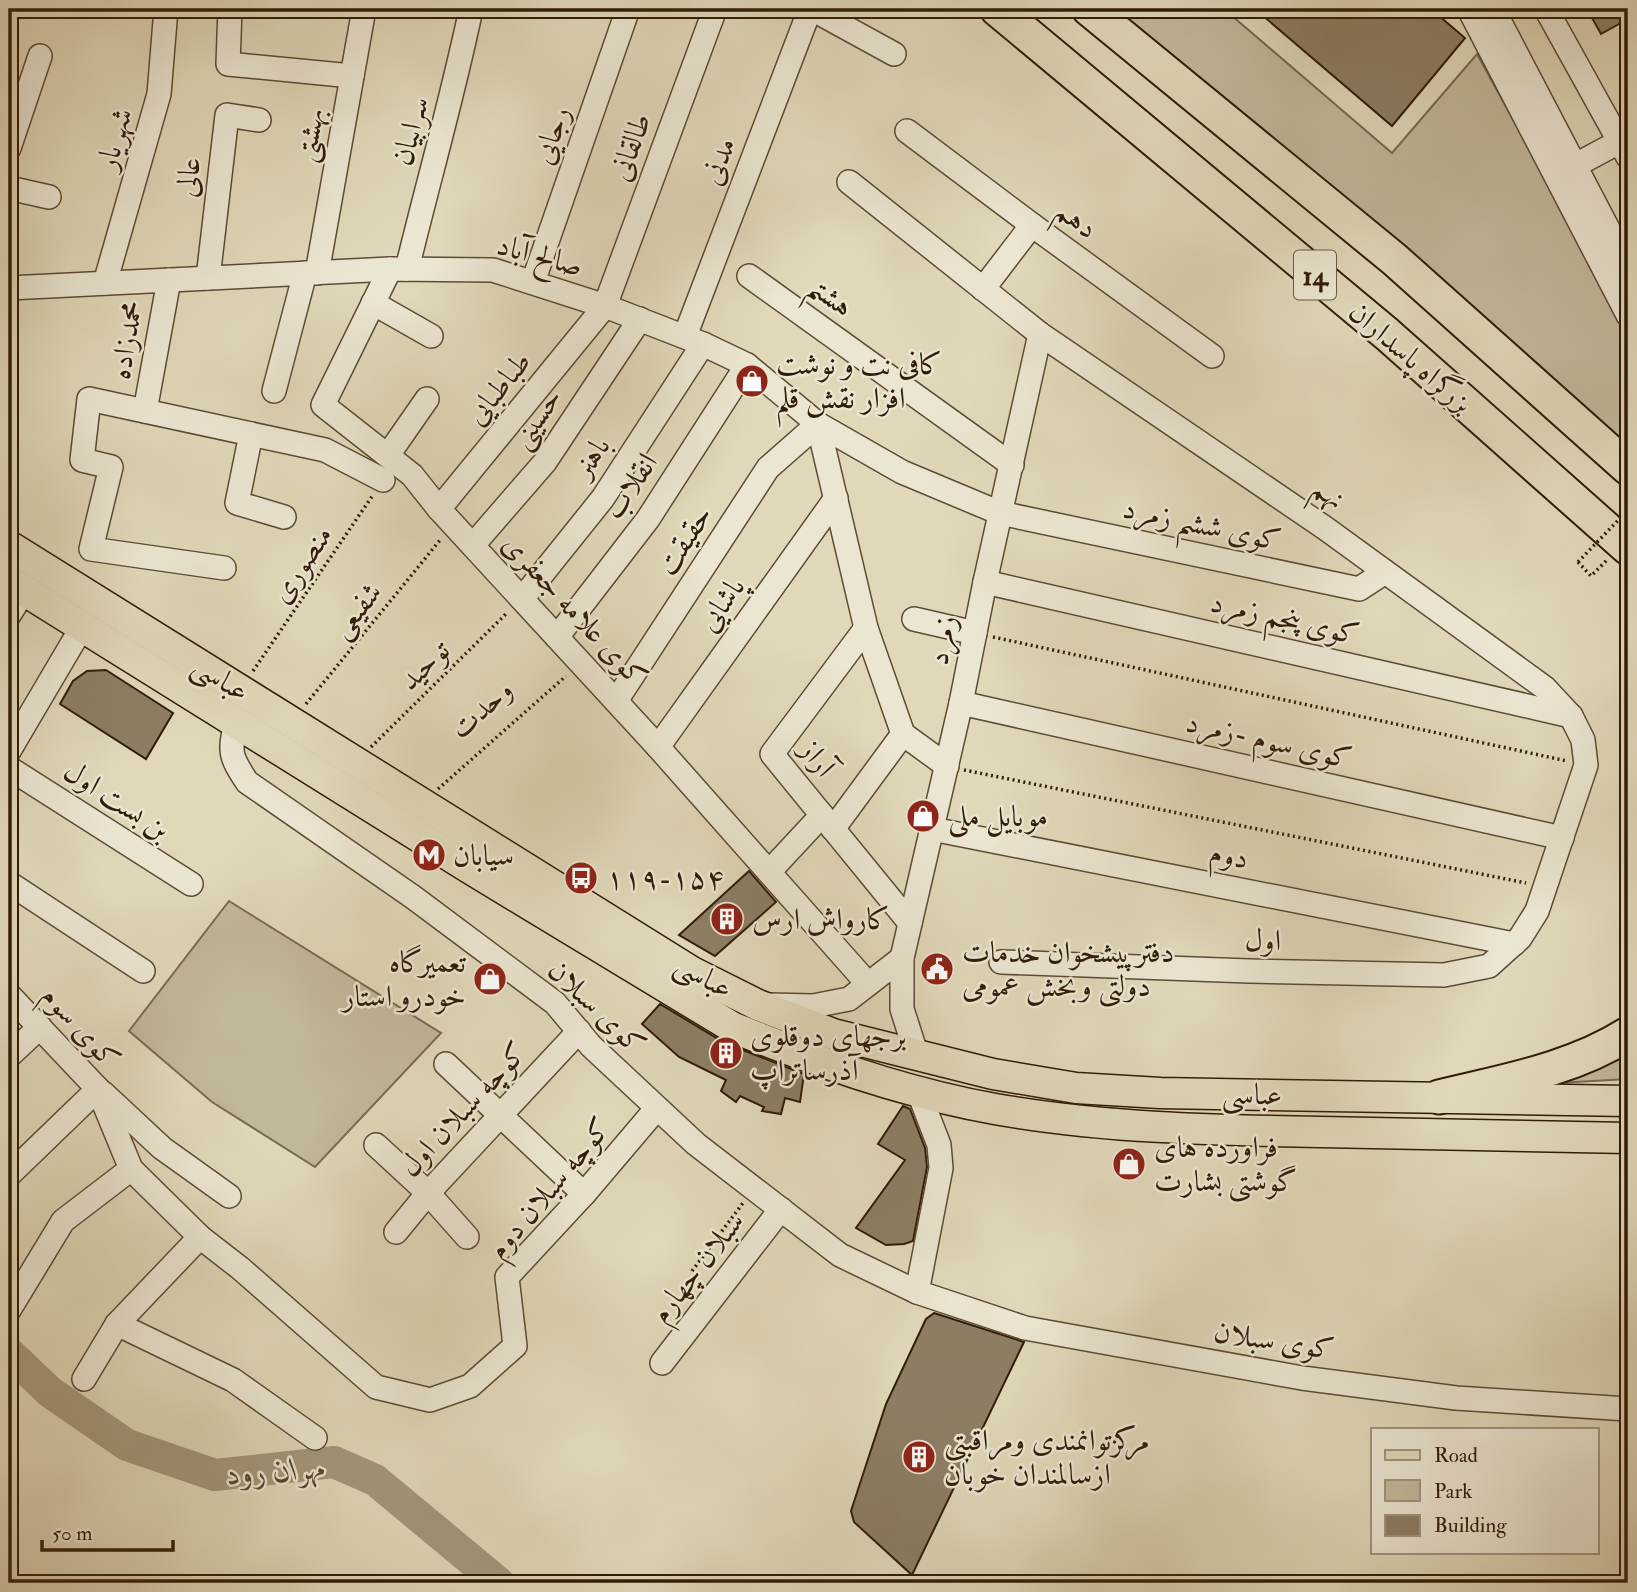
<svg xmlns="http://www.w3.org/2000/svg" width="1637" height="1592" font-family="'IM FELL Double Pica',Amiri,serif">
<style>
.green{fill:#c2b89b;stroke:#7a6a52;stroke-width:2}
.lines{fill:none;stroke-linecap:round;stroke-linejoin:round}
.river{stroke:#a4987d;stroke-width:32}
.building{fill:#8c7e64;stroke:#311c08;stroke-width:2}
.minor-casing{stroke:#5d4b34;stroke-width:26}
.major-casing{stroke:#311c08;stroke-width:33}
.highway-casing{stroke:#311c08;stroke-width:37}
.path{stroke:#311c08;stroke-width:3.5;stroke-dasharray:2 3.5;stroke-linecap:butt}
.minor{stroke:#ebe6d2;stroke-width:23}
.major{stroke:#e0d8b9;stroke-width:30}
.highway{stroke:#e0d8b9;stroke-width:33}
.path-bridge{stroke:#311c08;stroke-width:3.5;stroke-dasharray:2 3.5;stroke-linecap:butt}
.labels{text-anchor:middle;stroke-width:5;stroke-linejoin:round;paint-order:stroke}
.shield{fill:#ebe6d2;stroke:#695945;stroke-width:2}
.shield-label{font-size:28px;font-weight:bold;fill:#311c08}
.street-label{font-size:30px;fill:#311c08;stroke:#ebe6d2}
.poi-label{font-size:30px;fill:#311c08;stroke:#ebe6d2;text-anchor:start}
.water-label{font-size:32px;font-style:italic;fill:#594731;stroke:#ebe6d2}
</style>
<rect width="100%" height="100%" fill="#e0d8b9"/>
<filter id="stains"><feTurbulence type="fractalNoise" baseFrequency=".00286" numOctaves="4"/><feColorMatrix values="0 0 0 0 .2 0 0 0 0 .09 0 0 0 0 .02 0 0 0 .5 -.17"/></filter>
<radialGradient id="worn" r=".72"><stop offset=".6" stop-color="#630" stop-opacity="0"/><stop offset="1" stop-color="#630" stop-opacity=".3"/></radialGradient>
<!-- green -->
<g class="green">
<path d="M1102,9H1224L1392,153L1477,54L1628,328V453Z"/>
<path d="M229,901L441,1033L315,1167L212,1102L129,1031Z"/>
<path d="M1628,1049V1079L1557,1083Z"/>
</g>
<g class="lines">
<!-- river -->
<path class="river" d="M9,1353L50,1392L127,1445L215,1475L334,1462L375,1480L499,1583"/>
</g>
<!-- building -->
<g class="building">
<path d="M1255,9H1431L1465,38L1392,126Z"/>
<path d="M1587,9H1628V19L1601,34Z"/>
<path d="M106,670L173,713L146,759L60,704L73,681L87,671Z"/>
<path d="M749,871L776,902L715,956L679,935Z"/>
<path d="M660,1004L725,1043L804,1074L800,1102L785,1098L781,1114L762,1111L764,1107L740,1096L736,1102L721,1091L726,1080L679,1057L642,1024Z"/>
<path d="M903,1106L910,1109L925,1148L927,1167L913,1241L904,1244L886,1245L856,1228L905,1160L878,1144Z"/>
<path d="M934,1313L1024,1342L912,1575L854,1522L851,1511L886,1404L926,1319Z"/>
</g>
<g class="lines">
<defs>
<g id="minor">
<path d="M230,9L228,64L352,76"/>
<path d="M812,9L894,54"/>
<path d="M1469,9L1628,315"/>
<path d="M1493,9L1628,267"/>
<path d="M1546,9L1628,157"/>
<path d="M907,131L1032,225L1212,356"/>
<path d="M9,148L40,56"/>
<path d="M1563,172L1628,137"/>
<path d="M849,182L1040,334L1325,528L1545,688L1571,716L1583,740L1586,765L1537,911L1520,938L1489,966L1444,975L1249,971L1001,962"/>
<path d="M9,188L49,197"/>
<path d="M390,269L323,405L412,475L439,509L658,747L868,984"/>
<path d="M407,269C428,182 453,96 471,9"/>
<path d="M317,273L364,9"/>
<path d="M749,276L1012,465"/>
<path d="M208,278L227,115L259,120"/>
<path d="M533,282L628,9"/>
<path d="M105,283L159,94L166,9"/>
<path d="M9,288L390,269L493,270L605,306L703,344L747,365L818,424L902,472L1000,513L1359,589L1385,572"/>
<path d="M983,289L1032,225"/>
<path d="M373,303L431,336"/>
<path d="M685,336L810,9"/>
<path d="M274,391L305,273"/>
<path d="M145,411L169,280"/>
<path d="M251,434L237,503L284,517"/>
<path d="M388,455L427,399"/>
<path d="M439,509L605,306L715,9"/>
<path d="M473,545L545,462L640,319"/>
<path d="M224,568L91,549L111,467L82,460L89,399L325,450L383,480"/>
<path d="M985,582L1571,716"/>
<path d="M522,599L603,498L703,344"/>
<path d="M9,615L24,591"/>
<path d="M914,619L975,633"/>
<path d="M866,628L772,754L910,923"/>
<path d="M557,637L648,519L747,365"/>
<path d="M616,701L768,468L818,424L866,628L903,734L947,766"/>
<path d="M961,703L1562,838"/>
<path d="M236,723C229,752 230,756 247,782L413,897L555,1003L591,1046L696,1144L840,1255L917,1292L1025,1328L1302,1378L1456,1398L1628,1409"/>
<path d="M658,747L836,498"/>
<path d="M9,751L82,627"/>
<path d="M9,768L191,884"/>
<path d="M833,829L903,734"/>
<path d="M932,829L1514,944"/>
<path d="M769,872L822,815"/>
<path d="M9,883L143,971"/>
<path d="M9,995L98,1089L131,1169L200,1237L240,1268L376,1387L430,1400L470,1386L515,1346L507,1277L584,1194L657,1108"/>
<path d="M769,1005L813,1006L849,999L902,958"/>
<path d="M9,1056L40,1027"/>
<path d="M917,1056L902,1009V958L961,703L985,582L1040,334"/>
<path d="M446,1064L584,1194"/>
<path d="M103,1093L162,1148L229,1196"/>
<path d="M376,1145L428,1193L467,1237"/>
<path d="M9,1175L98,1089"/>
<path d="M396,1232L428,1193L579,1031"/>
<path d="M917,1292L941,1168L939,1145L919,1093"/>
<path d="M9,1310L63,1221L131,1169"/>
<path d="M117,1324L233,1380L315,1438"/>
<path d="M662,1363L781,1209"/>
<path d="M84,1379L117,1324L200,1237"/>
</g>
<g id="major">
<path d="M9,546L692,972L758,1005L833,1034L993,1074L1076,1088L1160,1093L1628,1101"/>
<path d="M9,581L471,869L732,1027C816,1062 905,1093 995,1109C1103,1128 1212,1130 1321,1132C1424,1134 1526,1136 1628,1138"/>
</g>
<g id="highway">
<path d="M997,9L1387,334L1628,548"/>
<path d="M1089,9L1394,259L1628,468"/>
<path d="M1439,1097C1504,1081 1571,1070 1628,1034"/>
</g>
</defs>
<!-- minor casing -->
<use href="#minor" class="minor-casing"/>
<!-- major casing -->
<use href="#major" class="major-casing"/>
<!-- highway casing -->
<use href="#highway" class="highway-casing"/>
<!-- path -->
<g class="path">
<path d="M1578,562L1591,576L1607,560"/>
<path d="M993,637L1567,761"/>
<path d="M253,671L373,495"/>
<path d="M306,704L441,539"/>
<path d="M371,747L508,612"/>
<path d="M964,770L1526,883"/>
<path d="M438,789L566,676"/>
<path d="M692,1271L743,1203"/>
</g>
<!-- minor -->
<use href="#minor" class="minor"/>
<!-- major -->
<use href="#major" class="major"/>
<!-- highway -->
<use href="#highway" class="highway"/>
<!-- path-bridge -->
<path class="path-bridge" d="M1578,562L1628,510"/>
</g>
<!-- icons -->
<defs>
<symbol id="shop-disc" viewBox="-11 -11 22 22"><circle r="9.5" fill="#8f2418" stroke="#ebe6d2"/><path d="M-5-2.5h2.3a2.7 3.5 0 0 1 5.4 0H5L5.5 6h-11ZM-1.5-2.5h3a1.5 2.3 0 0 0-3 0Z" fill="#fff"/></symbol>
<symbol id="metro-disc" viewBox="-11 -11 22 22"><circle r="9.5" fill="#8f2418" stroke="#ebe6d2"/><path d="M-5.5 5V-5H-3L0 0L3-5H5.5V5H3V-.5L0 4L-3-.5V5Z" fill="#fff"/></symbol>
<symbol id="bus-disc" viewBox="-11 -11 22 22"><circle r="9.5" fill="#8f2418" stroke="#ebe6d2"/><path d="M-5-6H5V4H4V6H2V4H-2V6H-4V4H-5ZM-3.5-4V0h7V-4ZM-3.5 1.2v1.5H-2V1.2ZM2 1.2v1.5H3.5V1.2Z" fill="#fff"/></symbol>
<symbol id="building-disc" viewBox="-11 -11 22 22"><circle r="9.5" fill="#8f2418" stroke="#ebe6d2"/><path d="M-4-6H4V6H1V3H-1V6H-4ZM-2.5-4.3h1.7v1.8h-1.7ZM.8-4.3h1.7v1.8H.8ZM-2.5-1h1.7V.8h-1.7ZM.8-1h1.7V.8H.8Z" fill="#fff"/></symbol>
<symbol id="civic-disc" viewBox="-11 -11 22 22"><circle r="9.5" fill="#8f2418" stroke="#ebe6d2"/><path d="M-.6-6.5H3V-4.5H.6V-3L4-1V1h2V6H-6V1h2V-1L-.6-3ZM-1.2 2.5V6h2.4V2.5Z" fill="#fff"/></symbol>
</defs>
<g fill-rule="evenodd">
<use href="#shop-disc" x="733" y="362" width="38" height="38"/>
<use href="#shop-disc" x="904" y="797" width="38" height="38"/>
<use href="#metro-disc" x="410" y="836" width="38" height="38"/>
<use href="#bus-disc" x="562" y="859" width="38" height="38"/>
<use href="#building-disc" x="708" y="900" width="38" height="38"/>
<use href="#civic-disc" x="918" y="950" width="38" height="38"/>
<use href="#shop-disc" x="471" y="960" width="38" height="38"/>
<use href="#building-disc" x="707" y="1034" width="38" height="38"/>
<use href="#shop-disc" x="1110" y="1145" width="38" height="38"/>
<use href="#building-disc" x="900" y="1438" width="38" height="38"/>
</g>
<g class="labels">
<!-- shield labels -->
<rect class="shield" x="1294" y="250.5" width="42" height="49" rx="5"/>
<g class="shield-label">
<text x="1315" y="285">14</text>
</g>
<!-- street labels -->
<g class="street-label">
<text transform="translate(410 131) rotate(-75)" y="10">سرابیان</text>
<text transform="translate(309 135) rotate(-80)" y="10">بهشتی</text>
<text transform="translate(551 135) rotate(-71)" y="10">رجایی</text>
<text transform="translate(114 139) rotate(-74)" y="10">شهریار</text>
<text transform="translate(630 147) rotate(-70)" y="10">طالقانی</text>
<text transform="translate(718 161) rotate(-69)" y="10">مدنی</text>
<text transform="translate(188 177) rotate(-83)" y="10">عالی</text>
<text transform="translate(1077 219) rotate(36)" y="10">دهم</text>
<text transform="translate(540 255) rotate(15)" y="10">صالح آباد</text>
<text transform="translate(831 296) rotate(36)" y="10">هشتم</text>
<text transform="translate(126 340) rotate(-80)" y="10">محمدزاده</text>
<text transform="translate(1411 357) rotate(41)" y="10">بزرگراه پاسداران</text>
<text transform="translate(498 388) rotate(-51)" y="10">طباطبایی</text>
<text transform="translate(536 418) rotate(-55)" y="10">حسینی</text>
<text transform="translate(591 457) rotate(-56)" y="10">باهنر</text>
<text transform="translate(630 486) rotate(-56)" y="10">انقلاب</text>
<text transform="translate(1329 493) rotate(35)" y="10">نهم</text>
<text transform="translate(1202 524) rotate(12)" y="10">کوی ششم زمرد</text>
<text transform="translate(684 540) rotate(-57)" y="10">حقیقت</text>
<text transform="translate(301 564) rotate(-56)" y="10">منصوری</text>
<text transform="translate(721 604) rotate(-55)" y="10">پاشایی</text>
<text transform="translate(356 610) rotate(-51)" y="10">شفیعی</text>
<text transform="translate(575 610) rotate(47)" y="10">کوی علامه جعفری</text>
<text transform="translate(1285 618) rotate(13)" y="10">کوی پنجم زمرد</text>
<text transform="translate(942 640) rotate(-79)" y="10">زمرد</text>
<text transform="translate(424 665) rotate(-44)" y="10">توحید</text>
<text transform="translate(221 678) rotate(32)" y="10">عباسى</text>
<text transform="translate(481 709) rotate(-42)" y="10">وحدت</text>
<text transform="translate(1269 740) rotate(13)" y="10">کوی سوم -زمرد</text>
<text transform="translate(818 758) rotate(53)" y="10">آراز</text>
<text transform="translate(117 800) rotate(33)" y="10">بن بست اول</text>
<text transform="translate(1229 855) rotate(11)" y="10">دوم</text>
<text transform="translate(1263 940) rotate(1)" y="10">اول</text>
<text transform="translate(704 976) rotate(29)" y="10">عباسى</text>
<text transform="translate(597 1007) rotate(44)" y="10">کوی سبلان</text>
<text transform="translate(81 1027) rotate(48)" y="10">کوی سوم</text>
<text transform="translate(1252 1094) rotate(1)" y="10">عباسى</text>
<text transform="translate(463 1109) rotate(-47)" y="10">کوچه سبلان اول</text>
<text transform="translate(549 1188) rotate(-50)" y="10">کوچه سبلان دوم</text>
<text transform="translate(697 1267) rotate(-52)" y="10">سبلان چهارم</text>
<text transform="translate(1274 1340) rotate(9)" y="10">کوی سبلان</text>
</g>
<!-- poi labels -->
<g class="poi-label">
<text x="776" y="374">کافی نت و نوشت<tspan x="776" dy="34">افزار نقش قلم</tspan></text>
<text x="948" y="826">موبایل ملی</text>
<text x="453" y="865">سیابان</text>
<text x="606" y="888">۱۱۹-۱۵۴</text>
<text x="752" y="929">کارواش ارس</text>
<text x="962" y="962">دفترپیشخوان خدمات<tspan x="962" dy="34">دولتی وبخش عمومی</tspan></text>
<text x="466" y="972" text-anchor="end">تعمیرگاه<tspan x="466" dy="34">خودرو استار</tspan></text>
<text x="750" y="1046">برجهای دوقلوی<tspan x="750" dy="34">آذرساتراپ</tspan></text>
<text x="1154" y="1157">فراورده های<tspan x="1154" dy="34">گوشتی بشارت</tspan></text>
<text x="944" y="1450">مرکزتوانمندی ومراقبتی<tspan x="944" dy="34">ازسالمندان خوبان</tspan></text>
</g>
<!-- water labels -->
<g class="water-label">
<text transform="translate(276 1470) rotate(-4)" y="11">مهران رود</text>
</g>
</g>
<!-- margin -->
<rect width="1637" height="1592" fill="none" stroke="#e0d8b9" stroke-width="35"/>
<rect x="10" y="10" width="1616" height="1571" fill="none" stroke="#311c08" stroke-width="3.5"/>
<rect x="18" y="18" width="1602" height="1557" fill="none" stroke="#311c08" stroke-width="2"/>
<!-- legend -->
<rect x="1371" y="1428" width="228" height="126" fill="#ebe6d2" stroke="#a19581" stroke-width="2"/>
<rect x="1385" y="1450" width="35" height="10" fill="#e0d8b9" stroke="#a19581" stroke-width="2"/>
<text x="1434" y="1462" font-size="21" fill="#311c08">Road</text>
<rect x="1385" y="1480" width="35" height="21" fill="#c2b89b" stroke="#a19581" stroke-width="2"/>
<text x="1434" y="1498" font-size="21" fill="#311c08">Park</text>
<rect x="1385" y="1515" width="35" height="21" fill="#8c7e64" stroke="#a19581" stroke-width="2"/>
<text x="1434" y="1532" font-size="21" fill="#311c08">Building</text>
<!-- scale -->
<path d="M42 1540v10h131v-10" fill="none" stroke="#311c08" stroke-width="3.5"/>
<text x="52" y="1540" font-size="21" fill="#311c08" stroke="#ebe6d2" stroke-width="5" paint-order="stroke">50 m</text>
<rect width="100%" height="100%" filter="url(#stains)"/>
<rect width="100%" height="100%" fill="url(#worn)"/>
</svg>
